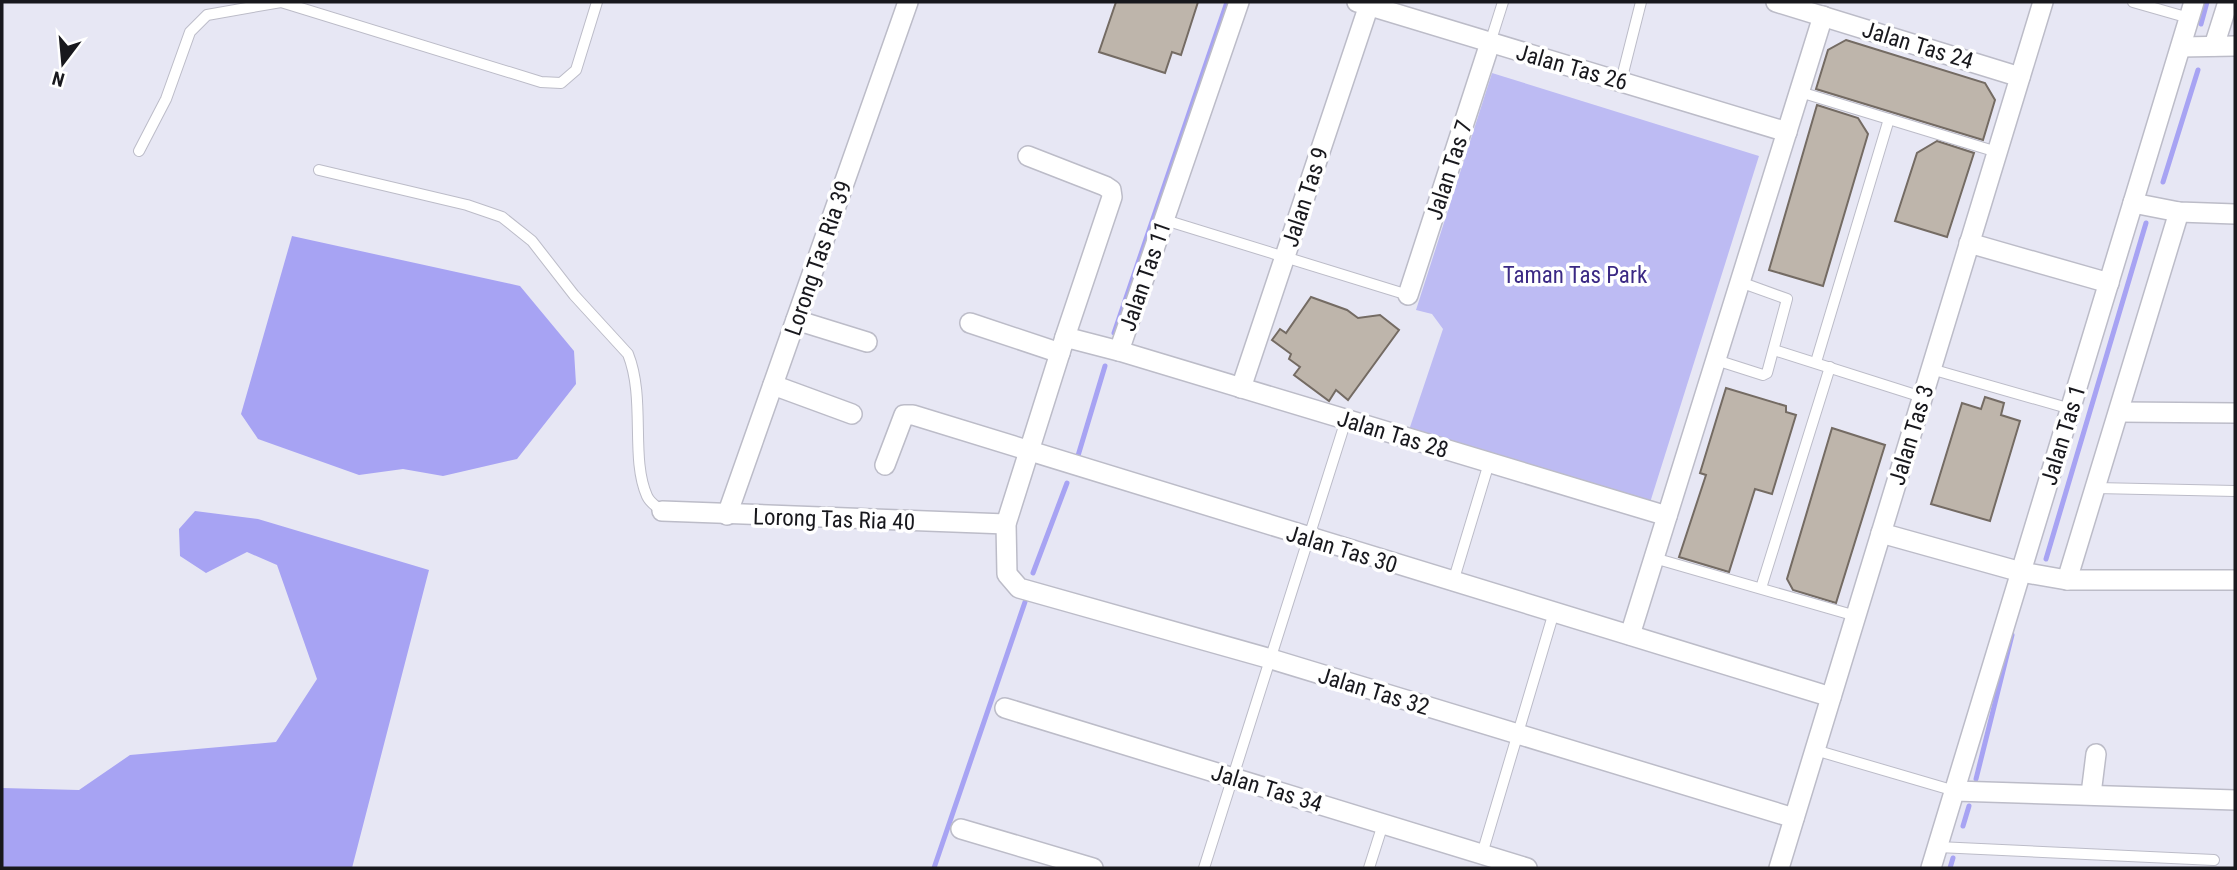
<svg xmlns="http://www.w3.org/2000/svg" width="2237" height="870" font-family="'Roboto Condensed',sans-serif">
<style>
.green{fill:#bdbbf3}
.water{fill:#a7a3f3}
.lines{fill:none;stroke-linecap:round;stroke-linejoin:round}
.stream{stroke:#a7a3f3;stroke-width:5}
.building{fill:#beb5ab;stroke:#746b63;stroke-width:2}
.service-casing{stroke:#bcbcc8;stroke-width:12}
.minor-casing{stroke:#bcbcc8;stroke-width:22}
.service{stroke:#fff;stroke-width:10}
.minor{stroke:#fff;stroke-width:19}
.labels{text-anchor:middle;stroke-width:7;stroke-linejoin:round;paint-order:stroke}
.street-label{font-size:23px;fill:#18181d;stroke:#fff}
.park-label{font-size:23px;fill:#3b2984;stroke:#fff}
</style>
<rect width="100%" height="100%" fill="#e7e7f4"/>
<!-- green -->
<path class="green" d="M1492,73L1759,156L1648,509L1408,433L1443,329L1432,314L1416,310Z"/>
<!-- water -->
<g class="water">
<path d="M292,236L520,286L574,351L576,384L517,459L443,476L403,469L359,475L258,439L241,414Z"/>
<path d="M195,511L258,519L429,570L352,868H2V788L79,790L130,755L276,742L317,679L277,565L247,552L206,573L180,556L179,529Z"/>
</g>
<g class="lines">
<!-- stream -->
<g class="stream">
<path d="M2201,24L2207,2"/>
<path d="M2163,182L2198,70"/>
<path d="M1114,333L1227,2"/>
<path d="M1077,459L1105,366"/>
<path d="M2046,559L2146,223"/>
<path d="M1033,573L1067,483"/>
<path d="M1976,779L2012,635"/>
<path d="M1963,826L1969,806"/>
<path d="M934,868L1025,602"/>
<path d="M1950,868L1953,858"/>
</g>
</g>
<!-- building -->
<g class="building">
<path d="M1116,2H1198L1181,55L1172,52L1165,73L1099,52Z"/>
<path d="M1846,40L1985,83L1995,100L1983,140L1816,89L1828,50Z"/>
<path d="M1817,105L1858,118L1868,134L1823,286L1769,270Z"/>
<path d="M1937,141L1974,153L1947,237L1895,221L1917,153Z"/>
<path d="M1311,297L1347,310L1358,318L1380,315L1399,330L1348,400L1336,390L1329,401L1294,375L1300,367L1289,359L1291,354L1272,340L1280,329L1286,333Z"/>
<path d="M1726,388L1786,406V412L1796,415L1772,494L1755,489L1729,572L1679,557L1706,475L1700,473Z"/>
<path d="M1985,397L2004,403L2001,415L2020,421L1990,521L1931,504L1962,403L1981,409Z"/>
<path d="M1832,428L1885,445L1836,603L1793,590L1787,579Z"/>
</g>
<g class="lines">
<defs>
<g id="service">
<path d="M2133,2L2189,18"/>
<path d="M1490,43L1503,2"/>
<path d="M1621,81L1641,2"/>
<path d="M1800,92L1997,152"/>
<path d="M139,151L166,99L190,32L207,15L281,2L541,82L561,83L576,70L597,2"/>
<path d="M319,170L467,205L502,217L532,241L574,295L628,354C646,399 630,458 647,496C650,503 656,506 662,511"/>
<path d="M1165,220L1408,295"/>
<path d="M1774,350L1922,397"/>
<path d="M1716,360L1763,375L1767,373L1787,299L1740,282"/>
<path d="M1816,362L1889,119"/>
<path d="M1931,369L2071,409"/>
<path d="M2096,488L2235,491"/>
<path d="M1654,558L1856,616"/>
<path d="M1453,582L1489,463"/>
<path d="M1761,588L1830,367"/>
<path d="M1815,750L1955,791"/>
<path d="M1938,847L2214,860"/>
<path d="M1482,854L1554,612"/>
<path d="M1204,868L1346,420"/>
<path d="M1369,868L1383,824"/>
</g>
<g id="minor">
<path d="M1239,2L1119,351L1065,337L1006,524L1007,574L1019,588L1271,659L1794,818"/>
<path d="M1357,2L1787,132"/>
<path d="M1776,2L2020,77"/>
<path d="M2214,46L2228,2"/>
<path d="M2181,47L2235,46"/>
<path d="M1028,156L1105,186L1111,190L1112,197L1065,337"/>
<path d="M2133,203L2179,212L2235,214"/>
<path d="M1969,243L2109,283"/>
<path d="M1408,295L1490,43"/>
<path d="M796,320L867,342"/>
<path d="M970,323L1060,353"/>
<path d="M1119,351L1667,516"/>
<path d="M773,385L852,414"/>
<path d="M1241,388L1369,5"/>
<path d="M2120,412L2235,413"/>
<path d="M885,465L904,415H913L1831,697"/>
<path d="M662,511L1006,524"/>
<path d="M727,515L908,2"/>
<path d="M1881,533L2021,572L2067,580H2235"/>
<path d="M2067,580L2179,212"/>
<path d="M1630,635L1823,16"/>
<path d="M1005,708L1527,868"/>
<path d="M1955,791L2235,800"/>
<path d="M2091,794L2096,754"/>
<path d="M961,829L1093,868"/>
<path d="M1779,868L2043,2"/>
<path d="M1931,868L2194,2"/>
</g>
</defs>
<!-- service casing -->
<use href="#service" class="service-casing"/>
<!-- minor casing -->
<use href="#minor" class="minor-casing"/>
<!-- service -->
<use href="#service" class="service"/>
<!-- minor -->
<use href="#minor" class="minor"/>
</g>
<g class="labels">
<!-- street labels -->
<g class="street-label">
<text transform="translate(1918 45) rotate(17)" y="8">Jalan Tas 24</text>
<text transform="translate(1572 67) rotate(16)" y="8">Jalan Tas 26</text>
<text transform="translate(1449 170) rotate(-72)" y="8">Jalan Tas 7</text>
<text transform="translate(1305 197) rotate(-72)" y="8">Jalan Tas 9</text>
<text transform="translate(818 258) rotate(-71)" y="8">Lorong Tas Ria 39</text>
<text transform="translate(1145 276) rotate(-71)" y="8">Jalan Tas 11</text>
<text transform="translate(1393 434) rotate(17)" y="8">Jalan Tas 28</text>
<text transform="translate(1911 435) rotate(-73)" y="8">Jalan Tas 3</text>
<text transform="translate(2063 435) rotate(-73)" y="8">Jalan Tas 1</text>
<text transform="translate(834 519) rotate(2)" y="8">Lorong Tas Ria 40</text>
<text transform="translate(1342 549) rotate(17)" y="8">Jalan Tas 30</text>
<text transform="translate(1374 691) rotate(17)" y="8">Jalan Tas 32</text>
<text transform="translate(1267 788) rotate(17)" y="8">Jalan Tas 34</text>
</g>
<!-- park labels -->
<g class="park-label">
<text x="1575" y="283">Taman Tas Park</text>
</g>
</g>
<!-- border -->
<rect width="2237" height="870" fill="none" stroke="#18181d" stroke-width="7"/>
<!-- north arrow -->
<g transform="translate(63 63) rotate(196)" stroke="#ffffff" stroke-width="5" paint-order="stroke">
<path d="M0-5L12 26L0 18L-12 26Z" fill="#18181d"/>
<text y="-10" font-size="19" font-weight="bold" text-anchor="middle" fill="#18181d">N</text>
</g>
</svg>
